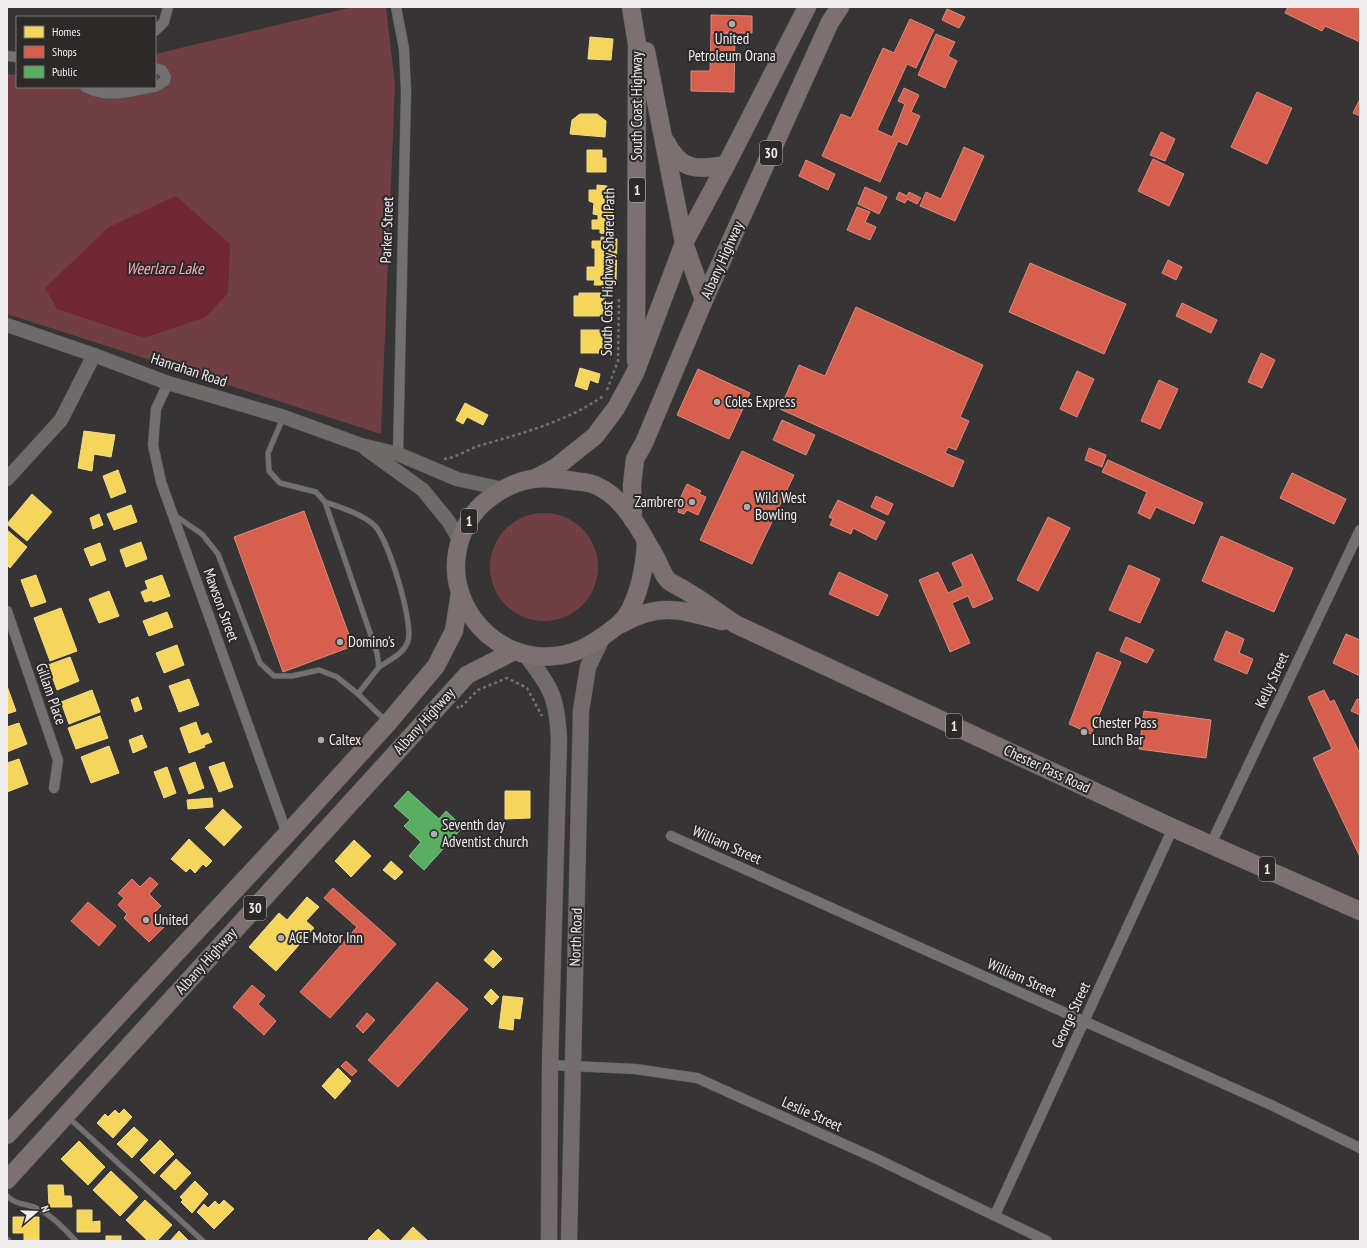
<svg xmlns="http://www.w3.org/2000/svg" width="1367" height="1248" font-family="'PT Sans Narrow',sans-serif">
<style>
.green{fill:#713e43}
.water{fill:#712834}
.homes{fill:#f6d55c;stroke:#f4dc88}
.shops{fill:#d6604d;stroke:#de8a7d}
.public{fill:#5aae61;stroke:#87c18b}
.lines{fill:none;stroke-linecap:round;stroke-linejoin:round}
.lane-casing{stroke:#545353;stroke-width:6}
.street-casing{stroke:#545353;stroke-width:11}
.secondary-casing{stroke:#545353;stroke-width:15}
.primary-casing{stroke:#545353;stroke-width:17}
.highway-casing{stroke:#545353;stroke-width:19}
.path{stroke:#727070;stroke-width:2.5;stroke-dasharray:3 3;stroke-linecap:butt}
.lane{stroke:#727070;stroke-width:5}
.street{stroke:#727070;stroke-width:10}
.secondary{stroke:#6d6a6a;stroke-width:14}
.primary{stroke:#746b6c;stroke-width:16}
.highway{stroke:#7c7070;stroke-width:18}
.poi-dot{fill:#aeacac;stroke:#2c2929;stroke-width:1.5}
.labels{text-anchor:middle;stroke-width:4;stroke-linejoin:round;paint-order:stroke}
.shield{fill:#2c2929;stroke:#b4b2b2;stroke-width:1}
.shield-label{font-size:14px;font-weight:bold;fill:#efeded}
.poi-label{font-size:15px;fill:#efeded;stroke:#2c2929;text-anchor:start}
.street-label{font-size:15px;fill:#efeded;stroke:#2c2929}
.water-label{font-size:16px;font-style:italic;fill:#f7aeb3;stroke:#2c2929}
</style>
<rect width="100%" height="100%" fill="#363434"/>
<!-- green -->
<g class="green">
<path d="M353,7H386L395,85L381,434L7,314V74L17,75V87H155V54Z"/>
<circle cx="544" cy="567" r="54"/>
</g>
<!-- water -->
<path class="water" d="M176,196L230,244L228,293L206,317L144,338L57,309L45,288L109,227Z"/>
<!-- homes -->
<g class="homes">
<path d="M590,37L613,39L611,60L588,59Z"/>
<path d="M580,114H597L606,121L605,137L570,134L572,120Z"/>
<path d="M587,150H602V158H606V172H587Z"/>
<path d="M597,185L607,186V191L613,192V198L609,197L608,207H613L611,234L600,233V229H592V220H598V215L593,214L594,203L589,201V190H597Z"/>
<path d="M601,237L617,239L616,282H609L610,285H594L595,280H587V267H595V248H592V241H601Z"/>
<path d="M579,293H605V316H574V296H579Z"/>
<rect x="581" y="330" width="23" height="23"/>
<path d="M580,368L600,374L598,383L590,380L587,390L575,386Z"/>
<path d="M465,403L488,415L483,425L467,417L463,424L456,420Z"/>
<path d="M84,431L115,435L111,457L94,454L92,471L78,468Z"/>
<path d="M118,470L126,492L111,498L103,476Z"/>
<path d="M32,494L52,512L27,541L7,524Z"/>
<path d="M131,505L137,522L114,530L107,514Z"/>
<path d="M99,514L103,525L93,529L90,518Z"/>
<path d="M7,530L27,547L10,568L7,565Z"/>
<path d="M141,542L147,559L126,567L120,550Z"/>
<path d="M100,543L106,560L91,566L84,549Z"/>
<path d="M36,575L46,602L31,607L21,580Z"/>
<path d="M162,575L170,596L153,602L152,600L145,602L141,592L148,589L145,581Z"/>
<path d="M109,591L119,616L99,623L89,599Z"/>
<path d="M61,608L77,651L50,661L34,618Z"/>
<path d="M167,612L173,627L149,636L143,621Z"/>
<path d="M177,645L184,665L164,673L156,653Z"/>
<path d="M70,657L79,681L57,690L48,665Z"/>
<path d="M189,679L199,705L179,712L169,686Z"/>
<path d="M7,686L16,711L7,714Z"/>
<path d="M92,690L100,712L69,724L61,702Z"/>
<path d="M138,697L142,709L135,712L131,700Z"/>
<path d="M100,716L108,738L76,749L68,728Z"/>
<path d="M196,722L201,736L208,733L212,742L204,745L205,747L189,753L180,728Z"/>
<path d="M19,723L27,744L7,752V727Z"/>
<path d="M142,735L147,747L133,753L129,740Z"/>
<path d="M109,746L119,773L91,783L81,757Z"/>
<path d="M19,759L28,784L7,792V763Z"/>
<path d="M195,762L204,788L189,794L179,768Z"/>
<path d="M224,762L233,787L219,792L209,767Z"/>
<path d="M167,767L176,793L164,798L154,772Z"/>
<path d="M505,791H530V818L505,819Z"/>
<path d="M212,798L213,807L188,809L187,800Z"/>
<path d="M223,809L242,827L224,846L205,828Z"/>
<path d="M189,839L212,861L206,867L203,864L195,873L190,868L186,872L171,859Z"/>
<path d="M354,840L371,856L351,877L335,861Z"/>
<path d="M391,861L403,872L395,880L383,870Z"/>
<path d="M307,897L319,907L306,921L314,928L276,971L249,947L279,913L287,920Z"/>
<path d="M493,950L502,959L493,968L484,960Z"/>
<path d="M491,989L499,997L492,1005L484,997Z"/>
<path d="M503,996L523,998L520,1019L514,1018L513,1030L499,1028Z"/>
<path d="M338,1068L351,1081L335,1099L322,1086Z"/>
<path d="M124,1109L132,1117L113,1138L97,1123L105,1114L108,1117L115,1110L119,1114Z"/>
<path d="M134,1127L148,1140L132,1158L117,1144Z"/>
<path d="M160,1140L174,1154L154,1174L140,1160Z"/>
<path d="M79,1141L105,1167L88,1185L61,1159Z"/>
<path d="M176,1159L191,1173L175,1190L160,1176Z"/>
<path d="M111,1171L138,1197L120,1216L93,1190Z"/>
<path d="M195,1181L208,1194L192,1213L181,1202L183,1200L180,1197Z"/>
<path d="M48,1185H63L64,1196H71L72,1207H49Z"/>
<path d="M145,1200L172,1225L157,1241H148L126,1220Z"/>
<path d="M224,1200L234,1209L214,1229L197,1212L204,1204L208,1208L215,1201L219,1205Z"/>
<path d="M77,1210H92V1222L100,1221V1232H77Z"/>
<path d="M13,1217H39V1240H24V1233H13Z"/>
<path d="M413,1227L428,1241H400Z"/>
<path d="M378,1229L390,1240L389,1241H370L368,1239Z"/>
<path d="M179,1231L189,1241H170Z"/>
<rect x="106" y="1236" width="15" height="5"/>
</g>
<!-- shops -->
<g class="shops">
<path d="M1288,7H1355L1360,10V42L1325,26L1322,31L1285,13Z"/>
<path d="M947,9L965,17L959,28L942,20Z"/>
<path d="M711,15L752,16V33H711Z"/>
<path d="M910,19L934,30L916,68L907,64L877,130L892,137L905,104L898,101L904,88L919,95L911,112L920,116L907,145L898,141L880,182L822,156L841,114L851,118L883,48L894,53Z"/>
<path d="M711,33H735L734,92L691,91V71H710Z"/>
<path d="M936,34L955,42L948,56L957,61L945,88L918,75Z"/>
<path d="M1257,92L1292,108L1267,164L1231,147Z"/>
<path d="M1360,99V116L1353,113Z"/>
<path d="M1161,132L1175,139L1165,161L1150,155Z"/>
<path d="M964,147L984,156L955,221L920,206L926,192L941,199Z"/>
<path d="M1153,159L1184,174L1169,206L1138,191Z"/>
<path d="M806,160L835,174L828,190L799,176Z"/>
<path d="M865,187L887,197L879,214L858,204Z"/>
<path d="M899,192L907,196L909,192L921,198L917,204L907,199L905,203L896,199Z"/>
<path d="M857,207L870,212L865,222L876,227L870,240L847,230Z"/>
<path d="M1168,260L1182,267L1176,280L1162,273Z"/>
<path d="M1030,263L1126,304L1104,354L1009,312Z"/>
<path d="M1182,303L1217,320L1211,333L1176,316Z"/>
<path d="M856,307L983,365L960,417L969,421L956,450L948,447L945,453L964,461L953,487L780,409L799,365L825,376Z"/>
<path d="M1261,353L1275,360L1262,388L1248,382Z"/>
<path d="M698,369L750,393L729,439L677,415Z"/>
<path d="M1077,371L1094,379L1077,417L1060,409Z"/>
<path d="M1159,380L1178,389L1160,429L1141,421Z"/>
<path d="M782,420L815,435L806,455L773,440Z"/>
<path d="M1089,448L1106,455L1102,467L1085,460Z"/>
<path d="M742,451L794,475L752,564L700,540Z"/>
<path d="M1108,460L1203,503L1194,524L1156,507L1150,519L1138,513L1147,492L1102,472Z"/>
<path d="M1292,473L1346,499L1334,524L1280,498Z"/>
<path d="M687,484L701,491L699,494L706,497L698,515L687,510L684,514L678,512L680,499Z"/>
<path d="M876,496L893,504L888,515L871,507Z"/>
<path d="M838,500L885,522L876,540L853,528L851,534L830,525L833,519L829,517Z"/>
<path d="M304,511L353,646L283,672L234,537Z"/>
<path d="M1048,517L1070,528L1038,591L1017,580Z"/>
<path d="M1221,536L1293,568L1274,612L1202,581Z"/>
<path d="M972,554L993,599L973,608L968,596L952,603L970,643L950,652L919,580L938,572L948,593L963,586L952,563Z"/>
<path d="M1129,565L1160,579L1140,623L1109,610Z"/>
<path d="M839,572L888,595L878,616L829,594Z"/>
<path d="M1226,631L1244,639L1239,653L1253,659L1247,674L1214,660Z"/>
<path d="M1346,634L1360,640V676L1333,663Z"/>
<path d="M1126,637L1154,650L1147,663L1120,651Z"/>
<path d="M1097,652L1121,662L1091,734L1069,724Z"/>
<path d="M1324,690L1330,702L1334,700L1360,754V857L1313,758L1332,749L1308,697Z"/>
<path d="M1357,699L1360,700V715L1351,711Z"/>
<path d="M1144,711L1211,720L1206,758L1139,749Z"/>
<path d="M150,877L158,884L149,894L161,906L155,912L167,924L149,942L124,918L127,914L118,905L124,898L118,893L132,879L140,887Z"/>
<path d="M333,888L396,944L330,1018L300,992L357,927L324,898Z"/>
<path d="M88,902L116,926L99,946L71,921Z"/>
<path d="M437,982L468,1009L398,1087L368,1060Z"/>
<path d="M252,985L265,996L258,1004L276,1021L264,1035L233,1007Z"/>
<path d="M367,1013L375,1020L363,1033L356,1026Z"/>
<path d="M346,1061L357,1071L352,1076L341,1066Z"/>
</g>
<!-- public -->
<path class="public" d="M408,791L439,819L446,811L463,827L424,870L409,856L421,842L404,826L410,820L394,806Z"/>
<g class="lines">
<defs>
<g id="lane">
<path d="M283,418L268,453L269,471L280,483L316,492L325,502L377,653L379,667L358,694"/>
<path d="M325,502C342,508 360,513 374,525C388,537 414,624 408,641C404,654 389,660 379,667"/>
<path d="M174,515L202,534L218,554L260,663L274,676H292L319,670L337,677L358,694L386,721"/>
<path d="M68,1117L203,1241"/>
<path d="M7,1196C19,1207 26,1202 38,1209C53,1216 65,1230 76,1241"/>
<path d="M7,1239L9,1241"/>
</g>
<g id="street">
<path d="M396,7L404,49L406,91L398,454"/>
<path d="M155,31L164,22L168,7"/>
<path d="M7,56L17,57"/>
<path d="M155,68L162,70L166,77L165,81L155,87"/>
<path d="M85,87C108,99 129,92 153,87"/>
<path d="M168,383L156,409L153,445L161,482L287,834"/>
<path d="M7,611L58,760L54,788"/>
<path d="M671,836L1271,1105L1360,1148"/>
<path d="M1211,844L1360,530"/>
<path d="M550,1065L635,1069L697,1078L877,1159L1047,1241"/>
<path d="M995,1215L1173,828"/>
</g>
<g id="secondary">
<path d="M7,325L94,355L168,383L284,417L361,445L398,454L457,479L503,489"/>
<path d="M366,449L423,490L449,522L460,541"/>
<path d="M7,479L61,420L94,355"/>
</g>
<g id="primary">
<path d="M526,655C552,688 557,698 559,740L550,1065L549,1241"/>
<path d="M569,1241L581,711L588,667L603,636"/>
</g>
<g id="highway">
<path d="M631,7L637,44L636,361"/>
<path d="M646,51L684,243L704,300"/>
<path d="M666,142C681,171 696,170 726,165"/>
<path d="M538,477L555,468L595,436L616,408L635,373L684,243L726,165L807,7"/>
<path d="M633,520L632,485L635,459L644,443L704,300L830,22L840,7"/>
<path d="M646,541C645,566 641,588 630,610C624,622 613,629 602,637C588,647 572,655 554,656C497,662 448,609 457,553C461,529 473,509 494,495C522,476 541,476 574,481C581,482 589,482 595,485C625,497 642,534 657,560C660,567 664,577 669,581C676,586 684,589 691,594C706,603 720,614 735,624L1173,828L1360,911"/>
<path d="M621,624C660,602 681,610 722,621"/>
<path d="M7,1135L287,834L388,723L436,666L454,631L460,593"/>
<path d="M7,1180L467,675L514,651"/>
</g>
</defs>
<!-- lane casing -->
<use href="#lane" class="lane-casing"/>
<!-- street casing -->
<use href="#street" class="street-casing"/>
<!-- secondary casing -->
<use href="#secondary" class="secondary-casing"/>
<!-- primary casing -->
<use href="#primary" class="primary-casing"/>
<!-- highway casing -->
<use href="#highway" class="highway-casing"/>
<!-- path -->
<g class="path">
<path d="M607,390L618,361L619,299"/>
<path d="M444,459C455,458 467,450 478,446C523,433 566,422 605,395"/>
<path d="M457,706L459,709L478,690L507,678L527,688L542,716"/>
</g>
<!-- lane -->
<use href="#lane" class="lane"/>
<!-- street -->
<use href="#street" class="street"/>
<!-- secondary -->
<use href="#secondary" class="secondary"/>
<!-- primary -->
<use href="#primary" class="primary"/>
<!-- highway -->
<use href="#highway" class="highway"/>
</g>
<!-- markers -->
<g class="poi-dot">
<circle cx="732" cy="24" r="4"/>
<circle cx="717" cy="402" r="4"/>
<circle cx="692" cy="502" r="4"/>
<circle cx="747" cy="507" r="4"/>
<circle cx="340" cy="642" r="4"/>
<circle cx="1084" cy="732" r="4"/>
<circle cx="321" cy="740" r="4"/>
<circle cx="434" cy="834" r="4"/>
<circle cx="146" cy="920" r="4"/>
<circle cx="281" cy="938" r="4"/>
</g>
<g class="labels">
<!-- shield labels -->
<g class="shield">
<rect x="760" y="141" width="22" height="24" rx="3"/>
<rect x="629" y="178" width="16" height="24" rx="3"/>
<rect x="461" y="509" width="16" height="24" rx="3"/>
<rect x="946" y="714" width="16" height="24" rx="3"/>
<rect x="1259" y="857" width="16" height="24" rx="3"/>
<rect x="244" y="896" width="22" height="24" rx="3"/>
</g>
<g class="shield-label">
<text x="771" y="158">30</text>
<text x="637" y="195">1</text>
<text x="469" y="526">1</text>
<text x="954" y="731">1</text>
<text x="1267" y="874">1</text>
<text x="255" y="913">30</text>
</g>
<!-- poi labels -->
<g class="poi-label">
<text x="732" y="44" text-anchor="middle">United<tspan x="732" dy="17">Petroleum Orana</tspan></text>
<text x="725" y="407">Coles Express</text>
<text x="755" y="503">Wild West<tspan x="755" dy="17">Bowling</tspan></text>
<text x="684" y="507" text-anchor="end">Zambrero</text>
<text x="348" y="647">Domino's</text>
<text x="1092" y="728">Chester Pass<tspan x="1092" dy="17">Lunch Bar</tspan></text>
<text x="329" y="745">Caltex</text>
<text x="442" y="830">Seventh day<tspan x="442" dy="17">Adventist church</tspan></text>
<text x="154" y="925">United</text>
<text x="289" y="943">ACE Motor Inn</text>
</g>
<!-- street labels -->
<g class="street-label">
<text transform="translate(637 106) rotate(-90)" y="5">South Coast Highway</text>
<text transform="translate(387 230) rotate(-88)" y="5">Parker Street</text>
<text transform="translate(722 260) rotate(-66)" y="5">Albany Highway</text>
<text transform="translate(608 272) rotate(-89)" y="5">South Cost Highway Shared Path</text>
<text transform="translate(189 370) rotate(18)" y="5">Hanrahan Road</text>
<text transform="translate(221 605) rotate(70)" y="5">Mawson Street</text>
<text transform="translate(1272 680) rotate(-65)" y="5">Kelly Street</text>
<text transform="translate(51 694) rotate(71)" y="5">Gillam Place</text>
<text transform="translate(424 721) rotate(-48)" y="5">Albany Highway</text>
<text transform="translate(1047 769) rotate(25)" y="5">Chester Pass Road</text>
<text transform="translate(727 845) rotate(24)" y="5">William Street</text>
<text transform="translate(576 937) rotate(-88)" y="5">North Road</text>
<text transform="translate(206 961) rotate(-48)" y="5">Albany Highway</text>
<text transform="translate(1022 978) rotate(24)" y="5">William Street</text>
<text transform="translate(1071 1015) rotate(-65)" y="5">George Street</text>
<text transform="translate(812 1114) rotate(24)" y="5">Leslie Street</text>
</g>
<!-- water labels -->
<g class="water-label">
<text x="165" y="274">Weerlara Lake</text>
</g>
</g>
<!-- border -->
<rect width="1367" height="1248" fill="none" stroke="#efeded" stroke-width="16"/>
<!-- legend -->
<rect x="16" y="16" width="140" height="72" fill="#2c2929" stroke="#7a7777"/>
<rect x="24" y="26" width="20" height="12" fill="#f6d55c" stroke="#7a7777"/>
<text x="52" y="36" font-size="12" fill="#efeded">Homes</text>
<rect x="24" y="46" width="20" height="12" fill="#d6604d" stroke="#7a7777"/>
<text x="52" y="56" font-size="12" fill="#efeded">Shops</text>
<rect x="24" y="66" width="20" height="12" fill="#5aae61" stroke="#7a7777"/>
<text x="52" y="76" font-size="12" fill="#efeded">Public</text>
<!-- north arrow -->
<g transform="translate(36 1212) rotate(71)" stroke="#2c2929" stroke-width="3" paint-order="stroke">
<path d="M0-3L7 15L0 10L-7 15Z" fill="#efeded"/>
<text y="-6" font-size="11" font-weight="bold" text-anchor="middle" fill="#efeded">N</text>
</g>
</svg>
